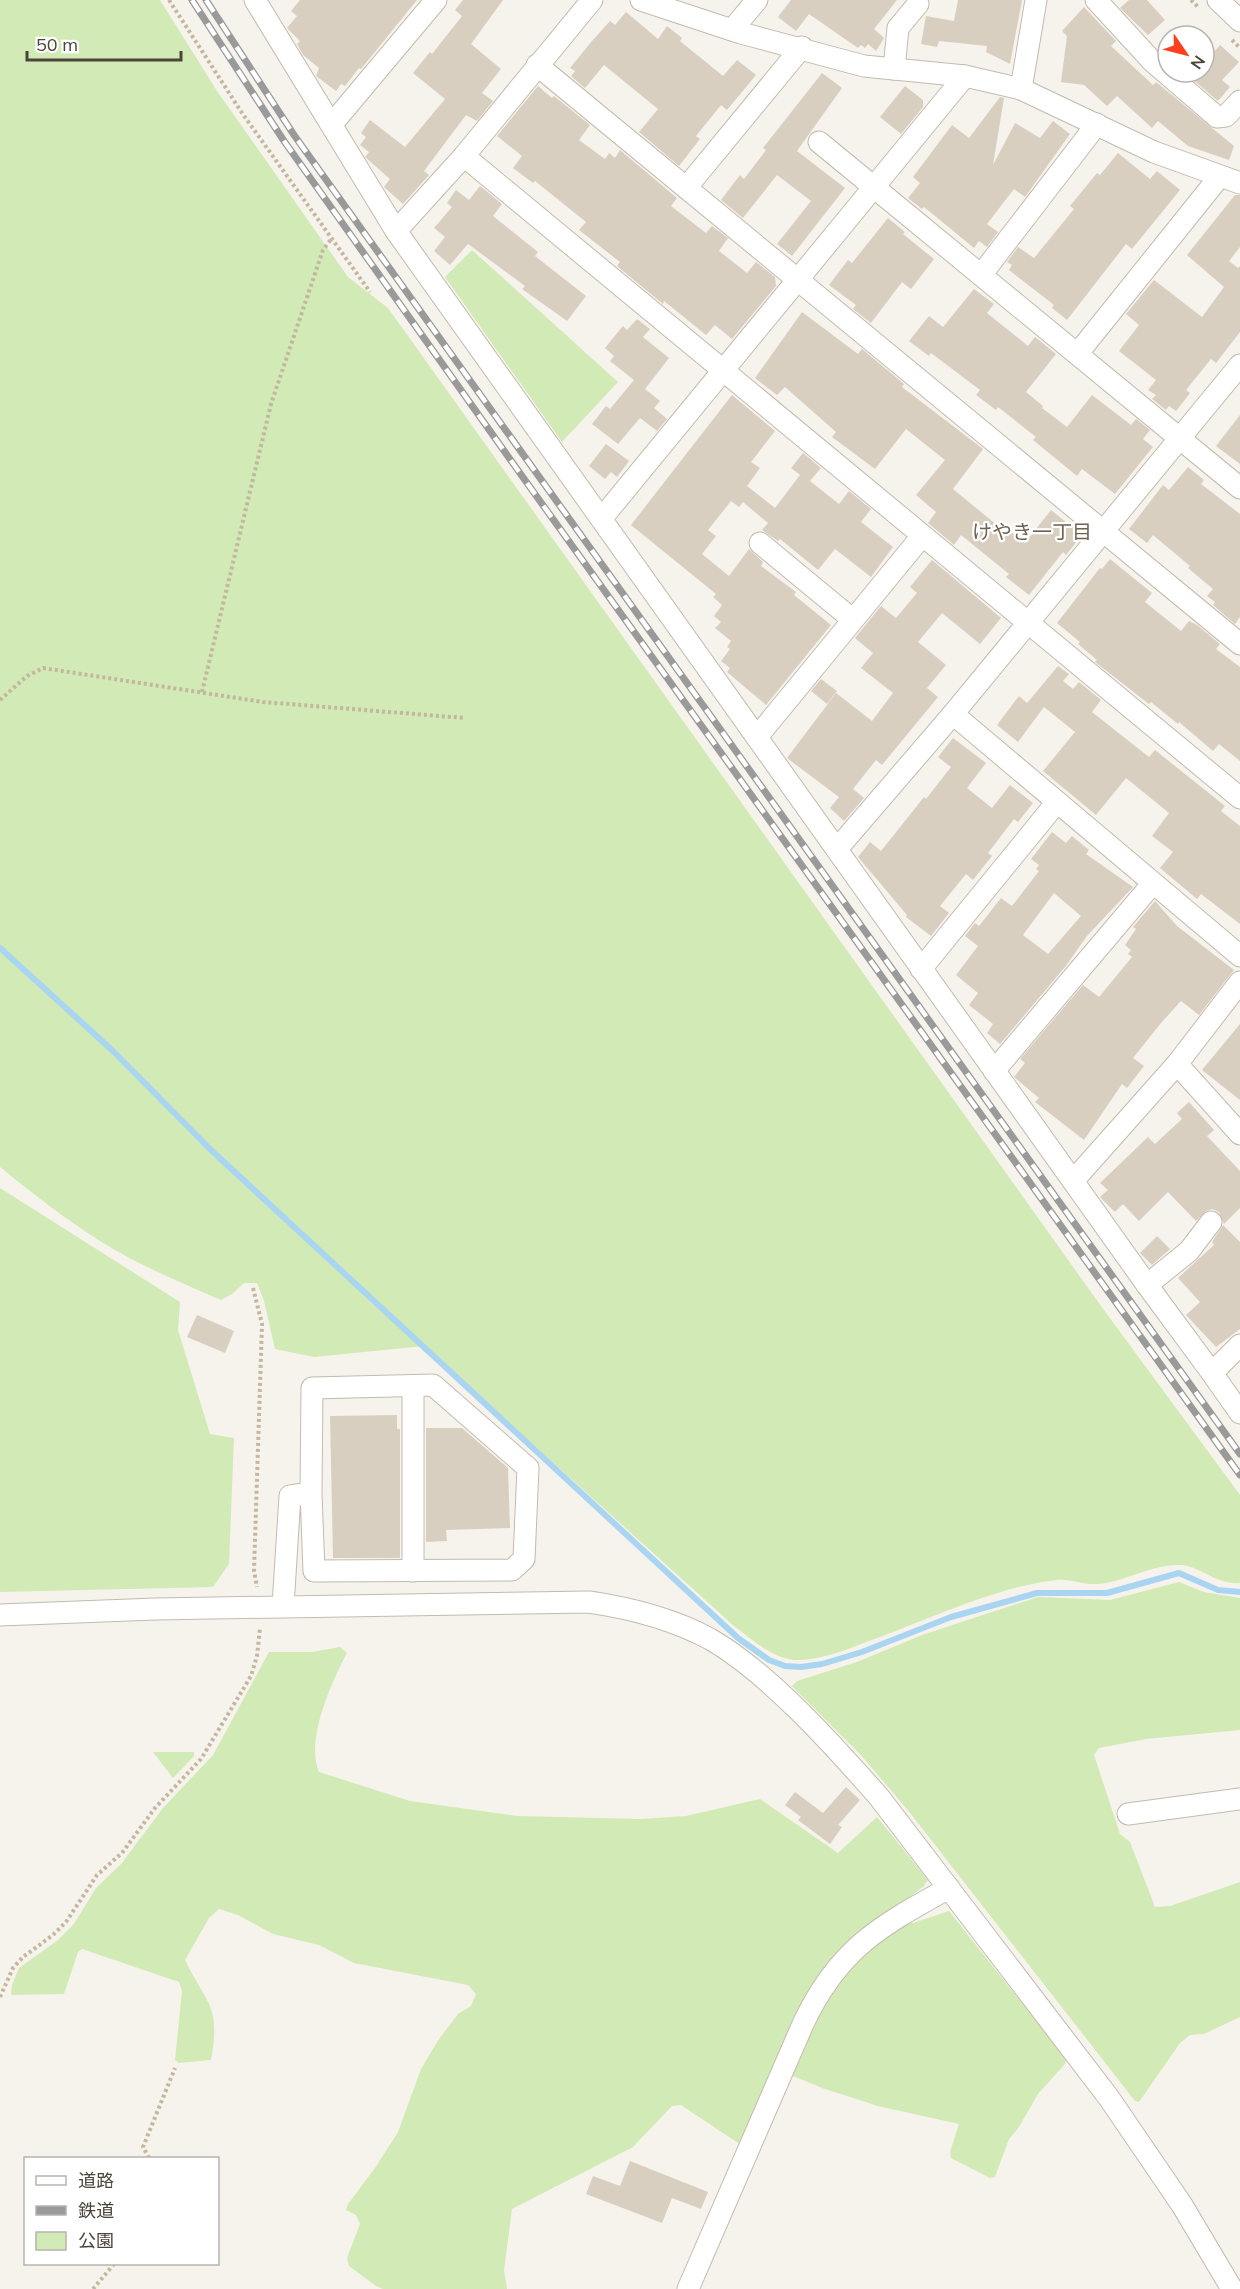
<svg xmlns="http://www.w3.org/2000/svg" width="1240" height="2289" font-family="Mulish,'Noto Sans JP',sans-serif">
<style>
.green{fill:#d2eab5}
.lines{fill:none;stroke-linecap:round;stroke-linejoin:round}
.stream{stroke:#a9d4f2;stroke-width:6}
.building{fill:#d8cfc1;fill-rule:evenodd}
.minor-casing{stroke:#c2bbae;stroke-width:23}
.path{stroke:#c4b79f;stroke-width:4;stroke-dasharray:3 3;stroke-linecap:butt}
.minor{stroke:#fff;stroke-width:21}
.rail-casing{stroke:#9a9a9a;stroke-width:7}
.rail{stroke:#fff;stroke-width:4.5;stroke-dasharray:14;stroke-linecap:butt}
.labels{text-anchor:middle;stroke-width:4.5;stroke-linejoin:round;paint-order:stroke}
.neighbourhood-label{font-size:20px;fill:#6e6250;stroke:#fff}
</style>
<rect width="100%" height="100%" fill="#f6f3ec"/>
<!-- green -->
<g class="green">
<path d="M0,0H160L217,91L348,277L388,308L1101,1306L1240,1495V1583C1216,1585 1199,1565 1180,1565C1155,1564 1131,1578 1106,1583C1085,1587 1072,1578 1057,1580C1000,1586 933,1617 880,1637C855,1646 829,1658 802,1660C775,1661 754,1641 734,1626L424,1346L314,1357L275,1349L264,1301L257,1283H244L232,1294L221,1300C180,1282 138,1265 100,1241C65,1219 32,1193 0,1167Z"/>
<path d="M472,250L618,382L562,442L445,277Z"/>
<path d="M0,1188L180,1302L178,1330L210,1434L234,1438L229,1564L213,1587L0,1592Z"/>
<path d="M1179,1582L1204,1592L1240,1598V1730L1146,1739L1099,1748L1094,1755L1120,1834L1130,1842L1155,1907L1170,1906L1240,1882V2017L1204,2034L1190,2035L1180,2043L1139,2102L1135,2101L907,1809L859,1753L792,1686L797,1681L857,1662L922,1635L1038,1597L1110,1600Z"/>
<path d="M340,1647L347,1653C332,1681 305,1740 319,1772L410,1801L517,1816L641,1819L686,1816L760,1799L838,1853L877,1817L928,1880L924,1886L855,1939L744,2143H738L681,2105L672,2106L633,2147L512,2209L504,2270L507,2289H383L376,2286L349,2266L347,2258L360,2224L356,2215L346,2210L348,2204L375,2168L398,2132L421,2069L439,2039L458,2014L471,2006L476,1994L468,1985L354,1963L319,1945L273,1934L238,1915L219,1909L209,1918L185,1960C207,2005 221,2005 211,2060L179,2063L175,2060L182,1991L179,1982L82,1949L78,1952L64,1994L11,1995L12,1985L19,1968L58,1940L74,1924L96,1888L121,1864L163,1808L213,1755L269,1652H312Z"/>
<path d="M153,1752H194V1756L173,1778Z"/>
<path d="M949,1911L1066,2059L1065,2064L1038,2094L1019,2127L1009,2139L995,2177L990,2178L951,2158L950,2152L959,2124L878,2106L822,2088L793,2076C789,2058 826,1995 838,1980C857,1957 882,1939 904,1921L913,1923Z"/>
</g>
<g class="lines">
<!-- stream -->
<path class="stream" d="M0,948L113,1051L211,1150L738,1638L769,1660L785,1666L801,1667L822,1664L862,1652L951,1617L1037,1593H1107L1179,1573L1218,1590L1240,1592"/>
</g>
<!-- building -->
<g class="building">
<path d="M300,0H417L361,69L359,68L345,86L341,84L336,91L316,76L319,68L303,55L297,44L300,41L287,28L297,16L291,11Z"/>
<path d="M463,0H503L471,44L501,69L482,93L493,101L477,121L466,115L424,171L429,175L403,204L384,187L390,179L365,157L369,152L360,145L366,137L361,133L370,120L405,147L445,99L413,73L430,52L432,54L462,16L455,10Z"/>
<path d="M791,0H897L874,29L884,38L876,51L868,44L865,48L861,45L858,48L809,14L796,31L778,17Z"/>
<path d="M958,0H1022L1010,64L986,52L987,46L939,41L937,47L921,44L926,16L954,21Z"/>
<path d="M1129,0H1147L1165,20L1148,35L1120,8Z"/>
<path d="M1084,7L1116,41L1111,46L1153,85L1156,82L1234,146L1229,160L1188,146L1158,121L1152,128L1117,96L1107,106L1084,85L1061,82L1067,36L1062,31Z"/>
<path d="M626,12L658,39L667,26L682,38L680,41L723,76L737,60L756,75L727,110L721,105L696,136L700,139L679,166L639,132L658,109L604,65L585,88L571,76L575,71L570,68L592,41L610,21L615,25Z"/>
<path d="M1220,45L1239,62L1222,80L1230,87L1218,101L1190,77L1195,72H1204V63Z"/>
<path d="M822,73L842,88L797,151L845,188L792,256L777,244L811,201L777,175L743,218L721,200L740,175L744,179L766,150L763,148Z"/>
<path d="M538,86L552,98L554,96L590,125L579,140L605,159L609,153L615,158L620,150L677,198L671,206L706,233L712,226L728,238L719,251L747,273L756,262L775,277L776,286L732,339L715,325L706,335L664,301L663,304L617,266L620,262L579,230L586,222L535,181L533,183L513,168L522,156L497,136Z"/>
<path d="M905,86L923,100V107L901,134L880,117Z"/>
<path d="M1000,97L1004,98L993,165L1015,123L1040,138L1053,121L1070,134L1025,197L1014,189L987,224L998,232L987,247L979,241L974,248L924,207L922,209L908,198L920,183L913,177L952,125L969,138Z"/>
<path d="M1118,153L1150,179L1157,171L1180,190L1132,249L1126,244L1067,320L1052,308L1054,305L1009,270L1012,265L1007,262L1018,247L1034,258L1074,209L1070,206L1097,173L1100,175Z"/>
<path d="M480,186L502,204L493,216L538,252L535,256L586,296L567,321L522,289L525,286L468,244L450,265L434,251L445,237L434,228L452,207L447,203L456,190L469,200Z"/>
<path d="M1235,195H1240V247L1229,261L1238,268L1240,266V332L1216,363L1211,359L1186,390L1190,393L1176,411L1169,406L1166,410L1152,399L1156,395L1148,390L1156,380L1119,351L1139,325L1126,314L1154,280L1202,317L1224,287L1187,255Z"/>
<path d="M888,218L905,232L903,234L934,259L911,289L902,282L871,323L853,309L856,305L829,285L848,260L852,263Z"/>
<path d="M974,289L994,304L987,313L1028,346L1035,337L1056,354L1026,392L1043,406L1042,408L1067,427L1092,395L1131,425L1136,419L1150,430L1143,439L1153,447L1115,494L1082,469L1077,476L1033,440L1036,437L998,407L996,410L976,395L980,390L931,353L929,356L909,341L929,316L943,327Z"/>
<path d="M802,312L858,354L862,349L904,384L902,387L983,449L953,489L998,526L1000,523L1025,543L1051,510L1082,535L1066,555L1063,552L1029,595L1006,577L1009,574L961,535L954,545L928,523L936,512L916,495L945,460L906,429L875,469L832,437L836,432L785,387L777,395L755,378Z"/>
<path d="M637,319L650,329L643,337L669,358L645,389L640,385L660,401L654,408L667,419L657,431L640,418L618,444L592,424L606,406L610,409L634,380L610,361L614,356L605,348L623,326L627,330Z"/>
<path d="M732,395L775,431L751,462L760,468L747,486L775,508L800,475L791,468L803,453L821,468L810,481L839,504L849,491L871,509L861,522L893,547L871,577L835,549L818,570L780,539L778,541L762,530L768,523L743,502L739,507L731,501L708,530L716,536L702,554L729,576L749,549L763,562L761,566L796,592L794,595L831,625L766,705L727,672L730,668L721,661L730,649L727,647L731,641L715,628L721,622L714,616L722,605L713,597L716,594L631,525Z"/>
<path d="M1240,415V464L1216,446Z"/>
<path d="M606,444L629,461L617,477L611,472L605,479L589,466Z"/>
<path d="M1188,467L1204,480L1201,484L1240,514V617L1235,624L1213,605L1215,602L1207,596L1213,589L1188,568L1190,566L1153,535L1147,543L1129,529L1163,485L1169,490Z"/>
<path d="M1110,559L1152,593L1145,602L1181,631L1189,621L1197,625L1220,644L1216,649L1240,667V761L1219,744L1213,751L1179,722L1178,724L1151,702L1149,704L1095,662L1097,660L1078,644L1080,642L1057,623L1100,568L1102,569Z"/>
<path d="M932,560L1001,618L980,644L942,613L918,642L946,665L927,688L938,697L882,765L876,760L853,789L864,798L844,821L830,808L839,797L787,758L836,693L872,721L893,693L861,668L873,653L855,638L881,606L896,618L917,593L910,587Z"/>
<path d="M1058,666L1069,674L1063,681L1073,689L1079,682L1101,700L1092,712L1149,757L1155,750L1225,806L1221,811L1240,826V924L1201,894L1197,899L1160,868L1173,852L1152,836L1169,813L1126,778L1096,815L1043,771L1075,732L1044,707L1018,742L997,725L1019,696L1027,703Z"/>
<path d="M821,679L837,691L827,704L811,691Z"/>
<path d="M953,738L986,763L967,788L992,808L1010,785L1033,803L1018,822L1014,819L988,853L992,856L973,880L966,874L940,906L949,913L931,936L906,917L907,915L858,857L870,842L881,851L924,797L926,799L951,767L938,757Z"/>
<path d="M1052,832L1066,843L1072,836L1089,850L1086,854L1133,887L1087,936L1065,967L1000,1044L987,1033L993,1024L969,1005L978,993L956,975L978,946L965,936L975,923L979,926L1001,898L1012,906L1039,871L1036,869L1039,865L1031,859ZM1054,893L1081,916L1048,954L1023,935Z"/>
<path d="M1155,901L1177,926L1234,970L1199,1015L1181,1001L1161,1023L1133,1058L1144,1066L1127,1088L1122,1084L1084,1140L1035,1102L1039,1098L1014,1077L1025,1063L1020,1059L1083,985L1099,997L1132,957L1128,954L1131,950L1125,945L1136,929L1133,927Z"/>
<path d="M1240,1024V1100L1202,1070Z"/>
<path d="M1189,1102L1214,1130L1207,1136L1240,1171V1208L1224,1224L1219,1212L1212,1209L1206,1211L1196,1221L1168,1192L1139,1221L1123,1204L1115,1212L1100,1197L1108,1190L1100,1183L1148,1137L1155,1144L1182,1119L1177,1113Z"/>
<path d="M1223,1225L1240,1242V1329L1216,1347L1186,1315L1200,1302L1178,1278L1214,1245L1212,1242Z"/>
<path d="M1157,1236L1170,1249L1152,1265L1140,1253Z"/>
<path d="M197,1315L234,1331L225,1353L187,1337Z"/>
<path d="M397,1415V1429H400V1558H333L330,1416Z"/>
<path d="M426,1428H462L508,1468L510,1528L446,1530L447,1541L426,1542Z"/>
<path d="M846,1787L860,1800L838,1825L842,1827L830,1844L798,1820L801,1817L785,1805L795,1792L823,1813Z"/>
<path d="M630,2161L708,2192L701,2209L672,2198L662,2223L586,2194L593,2176L620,2186Z"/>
</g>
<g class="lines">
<defs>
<g id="minor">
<path d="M255,0L396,231L1147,1285L1212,1373L1240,1345"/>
<path d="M641,0L741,33L864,66L965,76L1021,89L1154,152L1240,183"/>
<path d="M1096,0L1152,61L1217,117L1226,116L1240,101"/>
<path d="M1218,0L1240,21"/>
<path d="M732,30L757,0"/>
<path d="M537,65L1240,644"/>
<path d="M894,69L898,28L918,4"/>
<path d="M1021,89L1036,0"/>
<path d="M332,124L436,0"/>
<path d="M819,142L1240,488"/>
<path d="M464,156L1240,798"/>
<path d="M686,188L802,47"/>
<path d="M396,231L464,156L592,0"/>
<path d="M981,275L1097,124"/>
<path d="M1078,353L1220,176"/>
<path d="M602,518L965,76"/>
<path d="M760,543L852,619"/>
<path d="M953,714L1240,956"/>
<path d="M757,737L922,536"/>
<path d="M837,849L953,714L1240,365"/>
<path d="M921,969L1057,802"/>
<path d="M1177,1064L1240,1134"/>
<path d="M994,1071L1153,883"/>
<path d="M1073,1181L1177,1064L1240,982"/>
<path d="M1147,1285L1189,1251L1211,1222"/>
<path d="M1212,1373L1240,1413"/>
<path d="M413,1571V1386"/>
<path d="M283,1606L290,1496L311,1493L312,1388L433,1385L528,1468L524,1559L512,1570L314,1571L311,1493"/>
<path d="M0,1615L155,1609L589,1602C630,1608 673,1619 710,1639C769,1673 834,1746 879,1797L1109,2098L1182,2205L1232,2289"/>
<path d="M1128,1814L1240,1799"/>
<path d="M688,2289L803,2024C838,1949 880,1926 949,1888"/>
</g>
</defs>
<!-- minor casing -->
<use href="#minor" class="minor-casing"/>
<!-- path -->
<g class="path">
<path d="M169,0L242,113L370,292"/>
<path d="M1191,0L1199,8"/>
<path d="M1232,40L1240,48"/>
<path d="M202,692L271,404L323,250L332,238"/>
<path d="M0,700L27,676L43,668L263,702L465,718"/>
<path d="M253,1288L262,1324L254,1571L257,1587"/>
<path d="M0,1997L13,1968L23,1957L53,1935L66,1922L97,1875L122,1853L155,1808L201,1759L251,1676L257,1656L260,1628"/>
<path d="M149,2158L143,2147L175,2068"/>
<path d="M93,2289L114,2264"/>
</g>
<!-- minor -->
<use href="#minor" class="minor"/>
<defs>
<g id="rail">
<path d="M192,0L284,141L522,476L1240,1475"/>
<path d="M206,0L294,135L1240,1454"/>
</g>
</defs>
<!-- rail casing -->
<use href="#rail" class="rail-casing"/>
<!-- rail -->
<use href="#rail" class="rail"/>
</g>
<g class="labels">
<!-- neighbourhood labels -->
<g class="neighbourhood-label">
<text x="1032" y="539">けやき一丁目</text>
</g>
</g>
<!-- legend -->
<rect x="24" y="2157" width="195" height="108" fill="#ffffff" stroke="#b7b4b0" stroke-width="1.5"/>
<rect x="36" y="2176" width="30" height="9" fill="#ffffff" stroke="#b7b4b0" stroke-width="1.5"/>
<text x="78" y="2187" font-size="18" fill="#4b4439">道路</text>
<rect x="36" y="2206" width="30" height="9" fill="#9a9a9a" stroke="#b7b4b0" stroke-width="1.5"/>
<text x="78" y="2217" font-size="18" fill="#4b4439">鉄道</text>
<rect x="36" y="2232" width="30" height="18" fill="#d2eab5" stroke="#b7b4b0" stroke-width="1.5"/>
<text x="78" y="2247" font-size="18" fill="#4b4439">公園</text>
<!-- north arrow -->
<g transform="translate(1186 54) rotate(125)"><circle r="28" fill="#ffffff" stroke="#b7b4b0" stroke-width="1.5"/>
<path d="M0-4.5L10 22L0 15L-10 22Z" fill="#fc3f1d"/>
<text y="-9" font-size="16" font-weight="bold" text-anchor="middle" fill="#4b4439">N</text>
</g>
<!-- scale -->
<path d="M27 51v9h154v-9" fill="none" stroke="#4b4439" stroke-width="3"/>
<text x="36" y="51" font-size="18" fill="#4b4439" stroke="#ffffff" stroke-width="4.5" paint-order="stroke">50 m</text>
</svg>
